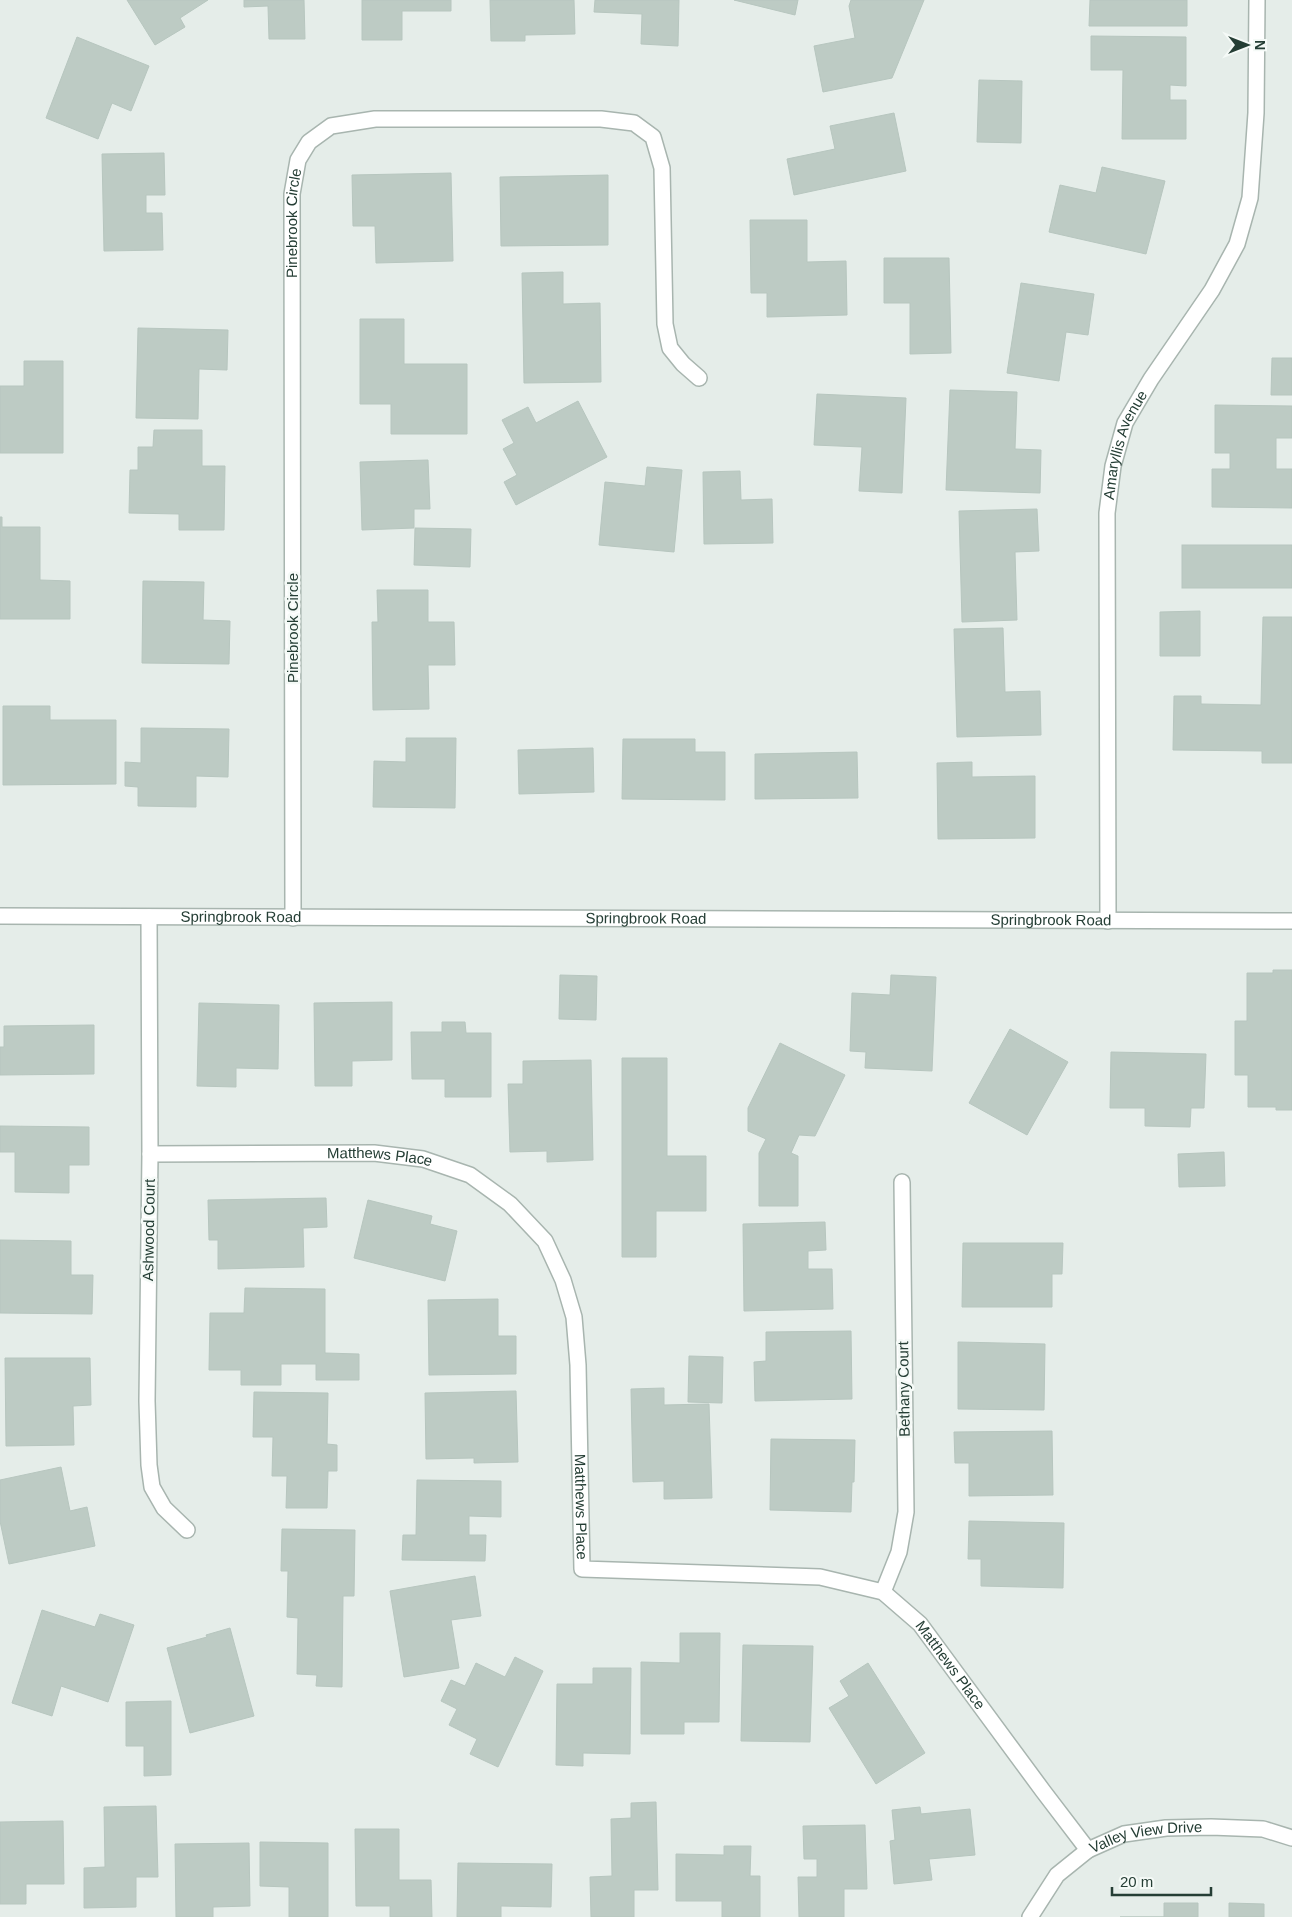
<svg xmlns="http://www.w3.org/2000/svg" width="1292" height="1917" font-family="Arial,sans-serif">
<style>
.building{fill:#bdcbc4;stroke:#b7c6bf}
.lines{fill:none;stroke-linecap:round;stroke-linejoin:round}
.minor-casing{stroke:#a8b5af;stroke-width:18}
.tertiary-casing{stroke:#a8b5af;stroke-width:18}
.minor{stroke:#fff;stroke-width:15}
.tertiary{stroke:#fff;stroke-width:15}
.labels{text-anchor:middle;stroke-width:5;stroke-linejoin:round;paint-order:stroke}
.street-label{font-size:15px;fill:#253e35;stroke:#f5faf7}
</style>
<rect width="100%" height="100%" fill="#e5ede9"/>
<!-- building -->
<g class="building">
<path d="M127,0H208L180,18L185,27L155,45Z"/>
<path d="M244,0H304L305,39H269L268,6L244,7Z"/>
<path d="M362,0H451V11H402V40H362Z"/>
<path d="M490,0H574L575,34L525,35V41H491Z"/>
<path d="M595,0H679L678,46L641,44L642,14L594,12Z"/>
<path d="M734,0H798L795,15Z"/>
<path d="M851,0H924L892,78L823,92L814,46L855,38L849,6Z"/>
<path d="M1090,0H1187V26H1089Z"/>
<path d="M1091,36L1186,37V86L1170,85V100H1186V139H1122L1123,70H1091Z"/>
<path d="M77,37L149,66L131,111L112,103L98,139L46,118Z"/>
<path d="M979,80L1022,81L1021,143L977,142Z"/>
<path d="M894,113L906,171L794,195L787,159L835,149L830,126Z"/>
<path d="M164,153L165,195H146V213H162L163,250L104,251L102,154Z"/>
<path d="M1102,167L1165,181L1146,254L1049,232L1060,185L1096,193Z"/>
<path d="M451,173L453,261L376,263L375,226H353L352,175Z"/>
<path d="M608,175V245L501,246L500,177Z"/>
<path d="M750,220H807V262L846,261L847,315L767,317V293H751Z"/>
<path d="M884,258H949L951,353L910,354V303H884Z"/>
<path d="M563,272V304L600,303L601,382L524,383L522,273Z"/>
<path d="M1021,283L1094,294L1088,335L1066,332L1059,381L1007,373Z"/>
<path d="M360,319H404V364H467V434H391V404H360Z"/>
<path d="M138,328L228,330L227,370L199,369L198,419L136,418Z"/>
<path d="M1272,358H1292V395H1271Z"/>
<path d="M24,361H63V453H0V386H24Z"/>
<path d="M950,390L1017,392L1015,449L1041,450L1040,493L946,490Z"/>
<path d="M817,394L906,398L902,493L859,491L862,447L814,445Z"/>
<path d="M578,401L607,457L516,505L504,482L517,475L503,449L514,443L502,420L528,407L536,423Z"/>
<path d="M1215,405L1292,406V438H1276V469H1292V508L1212,507V469H1230V453H1215Z"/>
<path d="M154,430H202V466H225L224,530H179V514L129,513L130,470H138V447H153Z"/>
<path d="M428,460L430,509H414V528L362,530L360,462Z"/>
<path d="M647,467L682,470L674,552L599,545L605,482L645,486Z"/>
<path d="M740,471L741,500L772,499L773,543L704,544L703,472Z"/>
<path d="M1037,509L1039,551L1015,552L1017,620L962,622L959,511Z"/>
<path d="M0,517H2V527H40V580L70,581V619H0Z"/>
<path d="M415,528L471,529L470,567L414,565Z"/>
<rect x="1182" y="545" width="110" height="43"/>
<path d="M143,581L204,582L203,620L230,621L229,664L142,663Z"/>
<path d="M377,590H428V622H454L455,665H428L429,709L373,710L372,622H378Z"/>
<path d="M1200,611V656H1160V612Z"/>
<path d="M1263,617H1292V763H1262V751L1173,750L1174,696H1201V704L1261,705Z"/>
<path d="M1003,628L1005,692L1040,691L1041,735L957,737L954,629Z"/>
<path d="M3,706H50V720H116V784L3,785Z"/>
<path d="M141,728L229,729L228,777L196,776V807L138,806V787L125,786V762L141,763Z"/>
<path d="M406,738H456L455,808L373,807L374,761L406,762Z"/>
<path d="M623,739H695V752H725V800L622,799Z"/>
<path d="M593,748L594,792L519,794L518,750Z"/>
<path d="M857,752L858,798L755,799V754Z"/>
<path d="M972,762V777L1035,776V838L938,839L937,763Z"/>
<path d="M1273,970H1292V1110H1276V1107H1248V1075H1235V1021H1247V973H1273Z"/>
<path d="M560,975L597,976L596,1020L559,1019Z"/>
<path d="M891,975L936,977L932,1071L865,1068L866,1052L850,1051L852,993L890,995Z"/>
<path d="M392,1002V1060L352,1061V1086H315L314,1003Z"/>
<path d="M199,1003L279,1005L278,1069L236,1068V1087L197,1086Z"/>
<path d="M442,1022H465L466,1033H491V1097H445V1079H412L411,1032H442Z"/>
<path d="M94,1025V1074L0,1075V1047H4V1026Z"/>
<path d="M1010,1029L1068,1062L1027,1135L969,1103Z"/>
<path d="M780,1043L845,1075L815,1136L799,1135L791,1153L798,1156V1206H759V1153L766,1139L748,1131V1108Z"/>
<path d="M1111,1052L1206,1054L1204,1108H1191L1190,1127L1145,1126V1108H1110Z"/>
<path d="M622,1058H667V1156H706V1211H656V1257H622Z"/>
<path d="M591,1060L593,1160L547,1162V1151L510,1152L508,1084H523V1061Z"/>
<path d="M0,1126L89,1127V1165H69V1193L15,1192V1152H0Z"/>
<path d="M1224,1152L1225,1186L1179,1187L1178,1154Z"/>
<path d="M326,1198L327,1227L303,1228L304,1267L218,1269V1240H209L208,1200Z"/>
<path d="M368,1200L432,1216L430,1224L457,1231L445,1281L354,1258Z"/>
<path d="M825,1222L826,1250L808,1251V1269H832L833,1309L744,1311L743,1224Z"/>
<path d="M0,1240L71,1241V1275H93L92,1314L0,1313Z"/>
<path d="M963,1243H1063L1062,1274H1052V1307H962Z"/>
<path d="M245,1288L325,1289V1353L359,1354V1380H316V1364H281V1385H241V1370H209L210,1313H244Z"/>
<path d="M498,1299V1336H516V1374L429,1375L428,1300Z"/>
<path d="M851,1331L852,1399L755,1401L754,1362L766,1361V1332Z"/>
<path d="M958,1342L1045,1344L1044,1410L958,1409Z"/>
<path d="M689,1356L723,1357L722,1403L688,1402Z"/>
<path d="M5,1358H90L91,1405L73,1406L74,1445L6,1446Z"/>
<path d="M664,1388V1405L709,1404L712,1498L664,1499V1481L633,1482L631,1389Z"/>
<path d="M516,1391L518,1462L474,1463V1458L426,1459L425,1393Z"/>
<path d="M254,1392L328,1393L327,1444L337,1445V1471H328L327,1508H286L287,1476H272L273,1437H253Z"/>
<path d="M1052,1431L1053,1495L969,1496V1463H955L954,1432Z"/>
<path d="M771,1439L855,1440L854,1482H852L851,1512L770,1510Z"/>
<path d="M61,1467L70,1511L87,1507L95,1546L9,1564L0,1521V1480Z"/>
<path d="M417,1480L501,1481V1517L469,1516V1535H486L485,1561L402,1560L403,1535H416Z"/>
<path d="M969,1521L1064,1523L1063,1588L981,1586V1559H968Z"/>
<path d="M282,1529L355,1530L354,1596H343L342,1687L316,1686L317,1675L297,1674L298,1618L287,1617L288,1571H281Z"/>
<path d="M475,1576L481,1616L451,1620L459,1668L404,1677L390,1591Z"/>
<path d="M42,1610L95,1627L100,1614L134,1625L108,1702L61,1686L52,1716L12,1703Z"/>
<path d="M230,1628L254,1716L190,1733L167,1648L207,1637L206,1635Z"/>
<path d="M680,1633H720L719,1722H684V1734H641V1662L680,1663Z"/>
<path d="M743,1645L813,1646L810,1742L741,1741Z"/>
<path d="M515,1657L543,1671L498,1767L470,1754L477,1739L449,1725L457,1709L441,1701L451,1680L465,1686L476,1663L505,1677Z"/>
<path d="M868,1663L925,1753L876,1784L829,1708L849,1696L840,1681Z"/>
<path d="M593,1668H631L630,1754L583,1753V1766L556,1765L557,1684H593Z"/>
<path d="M171,1701V1775L144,1776V1746H126V1702Z"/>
<path d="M656,1802L658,1890H634V1917H591L590,1877L612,1876L611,1819L631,1818V1803Z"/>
<path d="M156,1806L158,1877H136V1907L84,1908V1868L105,1867L104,1807Z"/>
<path d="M920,1807L921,1814L970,1809L975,1855L929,1859L932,1880L894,1884L890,1841L895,1840L892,1810Z"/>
<path d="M63,1821L64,1884H26V1904H0V1822Z"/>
<path d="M865,1825L867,1889H844V1917H799L798,1877H817V1859H804L803,1826Z"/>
<path d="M355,1829H399V1880H431L432,1917H390V1906H356Z"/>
<path d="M260,1842L328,1843V1917H289V1887L260,1886Z"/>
<path d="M249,1843L250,1906L213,1907V1917H176L175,1844Z"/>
<path d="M724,1846H751L750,1876H760V1917H722V1901H676V1854L724,1855Z"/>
<path d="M458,1863L552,1864L551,1907L501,1906V1917H457Z"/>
<path d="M1164,1903H1198V1917H1120H1164Z"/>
<path d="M1229,1903L1264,1904V1917H1229Z"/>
</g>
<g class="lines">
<defs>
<g id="minor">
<path d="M149,917L150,1154L147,1401L149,1465L152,1487L164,1508L187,1530"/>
<path id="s1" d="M293,918L292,194L298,160L309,142L331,126L375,119H601L634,123L653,137L662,168L665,324L670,348L683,364L699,378"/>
<path id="s2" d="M1108,921L1107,513L1113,466L1125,423L1151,379L1212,290L1237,244L1250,198L1256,113L1257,0"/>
<path id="s3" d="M150,1154L374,1153L423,1159L470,1175L510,1204L545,1241L563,1280L574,1317L578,1365L582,1569L820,1577L883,1592L920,1624L1043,1791L1088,1850"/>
<path d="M883,1592L899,1552L906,1512L902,1182"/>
<path id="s4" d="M1030,1917L1057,1875L1088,1850L1124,1834L1166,1828L1211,1827L1263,1829L1292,1838"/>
</g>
<g id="tertiary">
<path id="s5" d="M0,916L1292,921"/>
</g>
</defs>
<!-- minor casing -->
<use href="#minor" class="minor-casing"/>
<!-- tertiary casing -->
<use href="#tertiary" class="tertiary-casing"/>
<!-- minor -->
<use href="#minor" class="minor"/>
<!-- tertiary -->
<use href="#tertiary" class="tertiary"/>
</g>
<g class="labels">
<!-- street labels -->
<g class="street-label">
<text dy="5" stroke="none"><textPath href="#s1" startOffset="695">Pinebrook Circle</textPath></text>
<text dy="5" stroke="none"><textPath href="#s2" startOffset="479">Amaryllis Avenue</textPath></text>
<text transform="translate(293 628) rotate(-90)" y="5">Pinebrook Circle</text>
<text dy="5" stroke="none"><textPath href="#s5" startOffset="241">Springbrook Road</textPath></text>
<text dy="5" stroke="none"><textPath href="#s5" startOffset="646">Springbrook Road</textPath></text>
<text dy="5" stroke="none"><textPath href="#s5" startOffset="1051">Springbrook Road</textPath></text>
<text dy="5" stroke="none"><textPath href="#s3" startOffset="230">Matthews Place</textPath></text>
<text transform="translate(149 1230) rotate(-89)" y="5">Ashwood Court</text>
<text transform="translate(904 1389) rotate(-91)" y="5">Bethany Court</text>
<text dy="5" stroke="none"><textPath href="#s3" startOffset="695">Matthews Place</textPath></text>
<text dy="5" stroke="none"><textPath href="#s3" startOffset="1160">Matthews Place</textPath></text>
<text dy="5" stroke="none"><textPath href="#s4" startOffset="150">Valley View Drive</textPath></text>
</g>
</g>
<!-- north arrow -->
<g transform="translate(1247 45) rotate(90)" stroke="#f5faf7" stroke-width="4" paint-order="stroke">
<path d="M0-4L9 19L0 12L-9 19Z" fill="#253e35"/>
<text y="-8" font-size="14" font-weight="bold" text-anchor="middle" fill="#253e35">N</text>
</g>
<!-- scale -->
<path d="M1112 1887v8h99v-8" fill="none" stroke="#253e35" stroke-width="2.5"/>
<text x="1120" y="1887" font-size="15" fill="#253e35" stroke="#f5faf7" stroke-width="4" paint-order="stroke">20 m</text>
</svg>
